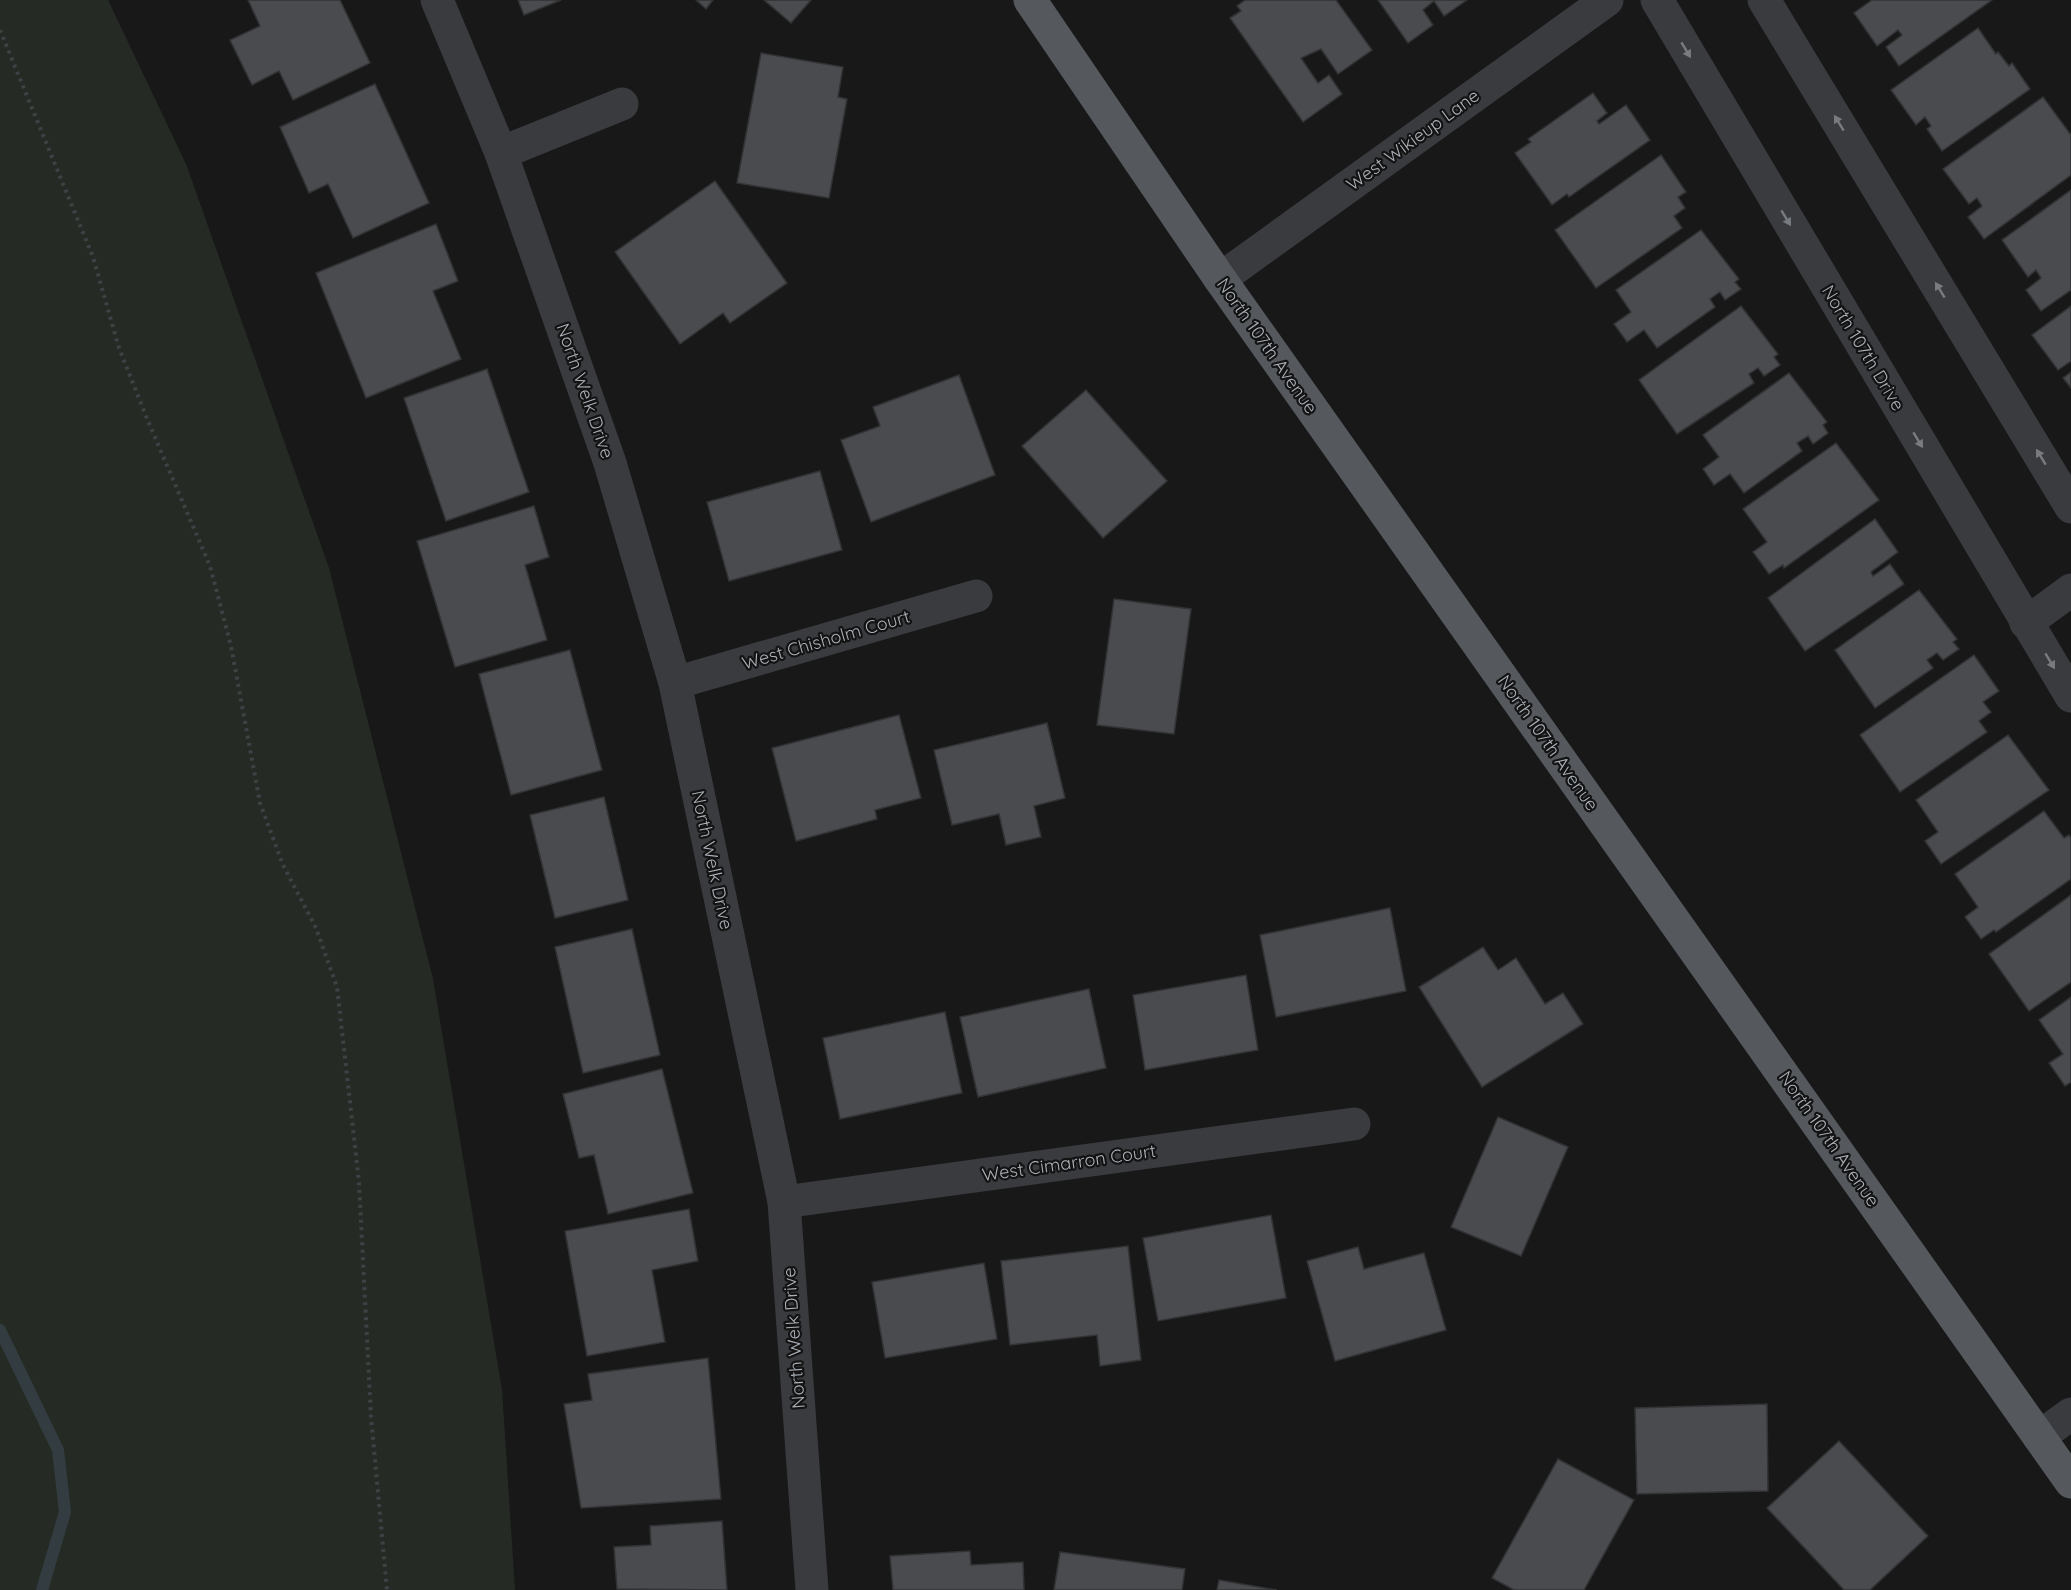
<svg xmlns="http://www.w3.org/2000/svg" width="2071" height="1590" font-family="Quicksand,sans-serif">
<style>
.green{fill:#252b24}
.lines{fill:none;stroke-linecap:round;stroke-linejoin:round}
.stream{stroke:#333d41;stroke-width:12}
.building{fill:#4a4b4e;stroke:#323335;stroke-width:1.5}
.path{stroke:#3f4245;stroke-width:4;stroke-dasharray:3 4.5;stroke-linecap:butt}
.minor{stroke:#393b3e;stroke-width:33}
.major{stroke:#55595d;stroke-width:33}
.oneway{fill:#787c81}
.labels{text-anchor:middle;stroke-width:4.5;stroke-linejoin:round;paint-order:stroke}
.street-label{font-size:18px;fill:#abb2b8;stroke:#131314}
</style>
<rect width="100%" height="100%" fill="#181819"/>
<!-- green -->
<path class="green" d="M0,0H108L186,164L329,568L433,979L502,1390L515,1590H0Z"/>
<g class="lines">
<!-- stream -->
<path class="stream" d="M0,1330L58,1450L65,1512L42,1590"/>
</g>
<!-- building -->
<g class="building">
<path d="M248,0H340L370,63L293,100L279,71L252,85L230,40L260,26Z"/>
<path d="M518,0H561L524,15Z"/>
<path d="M696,0H713L706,9Z"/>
<path d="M764,0H811L791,23Z"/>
<path d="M1245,0H1336L1372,50L1338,74L1321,49L1301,58L1318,83L1329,75L1342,94L1303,122L1230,18L1241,11L1237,6Z"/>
<path d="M1378,0H1467L1444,16L1434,1L1423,10L1433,25L1408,43Z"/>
<path d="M1872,0H1992L1899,66L1886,47L1902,35L1898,30L1877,46L1854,13Z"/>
<path d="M1978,28L1996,54L1998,52L2009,66L2012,63L2030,89L1942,151L1927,129L1931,126L1925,117L1916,125L1891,90Z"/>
<path d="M761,53L843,67L838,97L847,99L829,198L737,183Z"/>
<path d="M375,84L429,203L353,238L328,184L309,193L280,127Z"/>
<path d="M1593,93L1607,113L1597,121L1599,124L1626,105L1650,140L1569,197L1567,194L1552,205L1515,153L1531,142L1528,139Z"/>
<path d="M2043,97L2071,135V175L1984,239L1968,217L1982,206L1977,198L1969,204L1943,169Z"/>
<path d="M1661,155L1686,192L1678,197L1685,208L1674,216L1682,228L1596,288L1555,230Z"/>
<path d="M715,181L787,283L730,323L723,313L680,344L615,252Z"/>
<path d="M2071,190V290L2041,311L2026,290L2041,278L2036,270L2028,277L2002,240Z"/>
<path d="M436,224L458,281L433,291L461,359L366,398L316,273Z"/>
<path d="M1701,230L1739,279L1735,282L1741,289L1725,300L1720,292L1710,299L1715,307L1657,348L1644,330L1627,342L1614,324L1631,312L1616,290Z"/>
<path d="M1741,306L1778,354L1774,357L1780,365L1764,376L1758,368L1749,374L1754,383L1677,434L1639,380Z"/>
<path d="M2071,306V361L2058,370L2032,335Z"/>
<path d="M487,369L529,492L446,521L404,398Z"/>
<path d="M2071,372V388L2063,378Z"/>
<path d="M1789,373L1827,422L1823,425L1828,433L1813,444L1808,436L1797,443L1802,451L1744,493L1730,474L1714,485L1703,469L1719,457L1703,435Z"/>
<path d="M959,375L995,475L871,522L841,440L880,426L873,407Z"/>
<path d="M1086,390L1167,481L1103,538L1022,446Z"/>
<path d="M1836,443L1879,500L1784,568L1783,565L1769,574L1753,552L1767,542L1743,509Z"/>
<path d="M820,471L842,550L729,581L707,502Z"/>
<path d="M534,506L549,557L525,565L547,640L455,667L417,541Z"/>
<path d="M1875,519L1898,552L1871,572L1873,576L1890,564L1904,584L1805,651L1768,598Z"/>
<path d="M1919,590L1957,639L1953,642L1959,649L1943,660L1937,653L1927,660L1933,668L1875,708L1835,650Z"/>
<path d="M1114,599L1191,609L1174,734L1097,725Z"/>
<path d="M570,650L602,770L511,795L479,674Z"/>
<path d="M1974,655L1999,691L1983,702L1991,712L1979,721L1987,732L1900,792L1860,735Z"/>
<path d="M899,715L921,798L875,810L877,819L796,841L772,748Z"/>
<path d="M1047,723L1065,798L1034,806L1041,837L1006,845L999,814L952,825L934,750Z"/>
<path d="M2008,735L2049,790L1941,864L1925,841L1938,832L1916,800Z"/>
<path d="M604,797L628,900L555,918L530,815Z"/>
<path d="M2044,811L2064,838L2069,835L2071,838V879L1996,932L1994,930L1981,939L1965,917L1978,907L1955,874Z"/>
<path d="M2071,895V982L2029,1011L1989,954Z"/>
<path d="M1390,908L1406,991L1276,1017L1260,935Z"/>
<path d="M632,929L660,1055L583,1073L555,947Z"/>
<path d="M1483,947L1498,970L1516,958L1545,1004L1563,993L1583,1024L1482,1087L1419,987Z"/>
<path d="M1246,975L1258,1050L1145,1070L1133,995Z"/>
<path d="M1089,989L1106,1068L978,1097L960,1017Z"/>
<path d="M2071,997V1082L2065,1086L2049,1063L2063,1054L2039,1020Z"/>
<path d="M945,1012L962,1093L840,1119L823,1038Z"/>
<path d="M662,1069L693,1193L608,1214L594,1155L579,1158L563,1094Z"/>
<path d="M1498,1117L1568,1147L1521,1256L1451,1227Z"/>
<path d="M689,1209L698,1261L652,1270L665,1342L587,1356L565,1231Z"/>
<path d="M1271,1215L1286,1298L1158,1321L1143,1238Z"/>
<path d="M1128,1246L1141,1360L1100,1366L1097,1335L1010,1345L1001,1261Z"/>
<path d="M1358,1247L1364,1269L1424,1253L1446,1330L1335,1361L1307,1261Z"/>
<path d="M984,1263L997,1339L885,1358L872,1282Z"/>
<path d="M708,1358L721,1499L581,1508L564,1404L592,1400L588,1374Z"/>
<path d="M1767,1404L1768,1491L1637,1494L1635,1408Z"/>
<path d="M1839,1441L1928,1536L1870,1590H1844L1767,1508Z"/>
<path d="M1558,1459L1634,1500L1584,1590H1514L1492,1578Z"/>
<path d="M722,1521L727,1590L617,1589L614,1547L651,1545L650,1526Z"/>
<path d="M970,1551L971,1565L1023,1562L1024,1590H893L890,1556Z"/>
<path d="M1060,1552L1185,1569L1182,1590H1054Z"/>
<path d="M1219,1580L1277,1590H1217Z"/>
</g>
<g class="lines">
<!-- path -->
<path class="path" d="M0,30L93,257L119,348L148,421L210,566L231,646L260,803L283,865L316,928L337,987L359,1182L371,1417L387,1590"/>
<!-- minor -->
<g class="minor">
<path d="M437,0L501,153L622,104"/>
<path d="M1657,0L2071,696"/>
<path d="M1764,0L2071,507"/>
<path d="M501,153L610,463L675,683L784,1202L812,1590"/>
<path d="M1220,279L1607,0"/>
<path d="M2026,623L2071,590"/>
<path d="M675,683L976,596"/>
<path d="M784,1202L1354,1124"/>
<path d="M2039,1437L2071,1414"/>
</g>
<!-- major -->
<path class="major" d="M1030,0L1220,279L2071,1482"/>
</g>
<!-- one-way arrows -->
<defs><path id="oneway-solid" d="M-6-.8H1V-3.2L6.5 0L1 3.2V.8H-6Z" transform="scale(1.5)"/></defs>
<g class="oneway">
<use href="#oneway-solid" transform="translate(1686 50) rotate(59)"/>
<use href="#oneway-solid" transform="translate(1839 123) rotate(-121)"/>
<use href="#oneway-solid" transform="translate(1786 218) rotate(59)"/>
<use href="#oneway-solid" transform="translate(1940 290) rotate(-121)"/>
<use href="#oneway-solid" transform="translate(1918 440) rotate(59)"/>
<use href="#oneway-solid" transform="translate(2041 457) rotate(-121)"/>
<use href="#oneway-solid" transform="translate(2050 661) rotate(59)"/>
</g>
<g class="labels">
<!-- street labels -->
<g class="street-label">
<text transform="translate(1413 140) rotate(-36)" y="6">West Wikieup Lane</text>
<text transform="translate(1267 346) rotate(55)" y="6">North 107th Avenue</text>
<text transform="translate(1863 348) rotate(59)" y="6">North 107th Drive</text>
<text transform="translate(585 391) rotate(71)" y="6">North Welk Drive</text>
<text transform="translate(826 640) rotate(-16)" y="6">West Chisholm Court</text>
<text transform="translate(1548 743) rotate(55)" y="6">North 107th Avenue</text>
<text transform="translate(712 860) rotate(78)" y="6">North Welk Drive</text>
<text transform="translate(1829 1139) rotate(55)" y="6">North 107th Avenue</text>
<text transform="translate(1069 1163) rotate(-8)" y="6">West Cimarron Court</text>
<text transform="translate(794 1338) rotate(-94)" y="6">North Welk Drive</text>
</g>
</g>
</svg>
